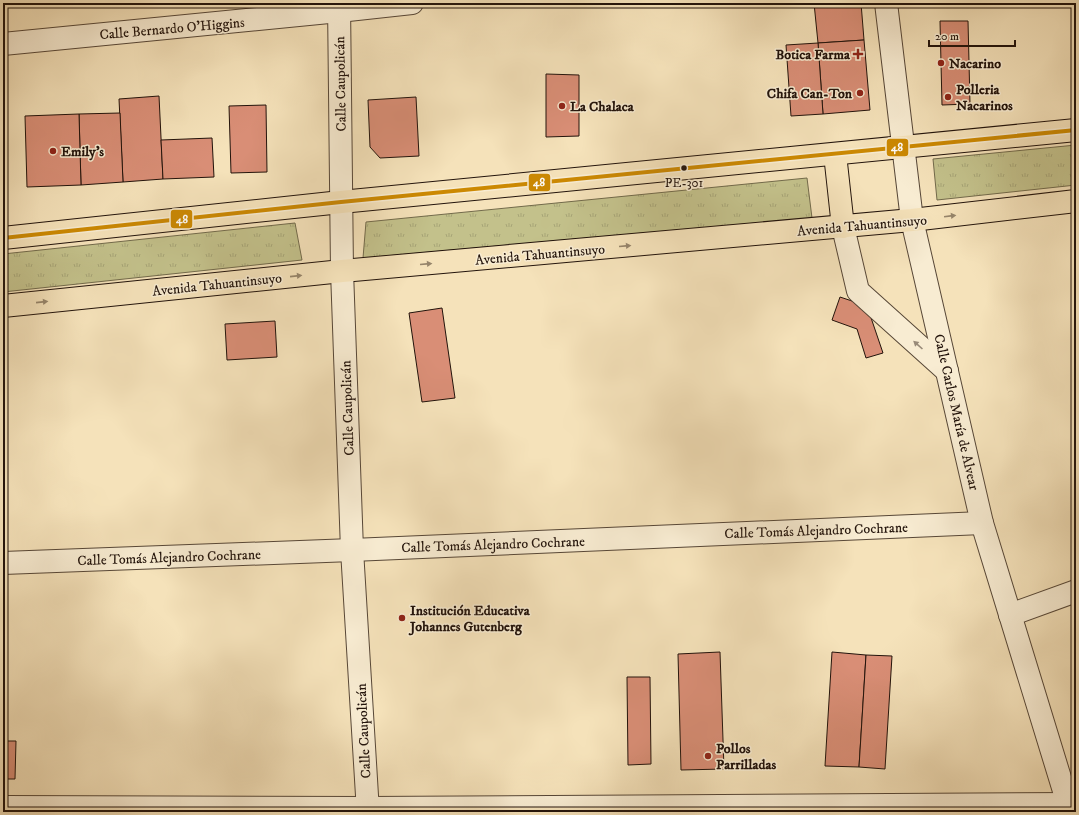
<svg xmlns="http://www.w3.org/2000/svg" width="1079" height="815" font-family="'IM FELL DW Pica',serif">
<style>
.grass{fill:url(#grass-tufts);stroke:#726a4b}
.building{fill:#d98e76;stroke:#22130b}
.lines{fill:none;stroke-linecap:round;stroke-linejoin:round}
.minor-casing{stroke:#574737;stroke-width:24}
.major-casing{stroke:#22130b;stroke-width:24}
.minor{stroke:#f8ecd2;stroke-width:22}
.major{stroke:#f5e2ba;stroke-width:22}
.bus-1-casing{stroke:#f8ecd2;stroke-width:7}
.bus-1{stroke:#cc8902;stroke-width:4}
.oneway{fill:#96856b}
.oneway2{fill:#988a78}
.poi-dot{fill:#8f2418;stroke:#f8ecd2;stroke-width:1.5}
.bus-dot{fill:#22130b;stroke:#f8ecd2;stroke-width:1.5}
.labels{text-anchor:middle;stroke-width:3;stroke-linejoin:round;paint-order:stroke}
.bus-label{font-size:13px;fill:#22130b;stroke:#f8ecd2}
.street-label{font-size:14px;fill:#22130b;stroke:#f8ecd2}
.poi-label{font-size:14px;font-weight:bold;fill:#22130b;stroke:#f8ecd2;text-anchor:start}
.line-badge{stroke:#f8ecd2;stroke-width:1.5}
.badge-label{font-size:11px;text-anchor:middle;font-weight:bold;fill:#fff}
</style>
<defs>
<pattern id="grass-tufts" width="24" height="20" patternUnits="userSpaceOnUse"><rect width="24" height="20" fill="#c3c18b"/><path d="M3 7l-1-3M5 7V3M7 7l1-3M15 17l-1-3M17 17v-4M19 17l1-3" fill="none" stroke="#a7a577"/></pattern>
</defs>
<rect width="100%" height="100%" fill="#f5e2ba"/>
<filter id="stains"><feTurbulence type="fractalNoise" baseFrequency=".005" numOctaves="4"/><feColorMatrix values="0 0 0 0 .2 0 0 0 0 .09 0 0 0 0 .02 0 0 0 .5 -.17"/></filter>
<radialGradient id="worn" r=".72"><stop offset=".6" stop-color="#630" stop-opacity="0"/><stop offset="1" stop-color="#630" stop-opacity=".3"/></radialGradient>
<!-- grass -->
<g class="grass">
<path d="M1076,145V185L937,200L933,159Z"/>
<path d="M807,178L812,218L363,258L366,222Z"/>
<path d="M295,223L302,260L3,292V254Z"/>
</g>
<!-- building -->
<g class="building">
<path d="M814,3H861L864,40L818,43Z"/>
<path d="M940,21H968L970,104L942,105Z"/>
<path d="M864,40L870,110L823,114L818,43Z"/>
<path d="M818,43L823,114L791,116L786,45Z"/>
<path d="M546,74L579,75V136L546,137Z"/>
<path d="M159,96L163,179L123,182L119,99Z"/>
<path d="M416,97L419,156L380,158L370,147L368,100Z"/>
<path d="M266,105L267,172L231,173L229,106Z"/>
<path d="M120,113L123,182L81,185L79,114Z"/>
<path d="M79,114L81,185L27,187L25,116Z"/>
<path d="M212,138L214,177L163,179L161,140Z"/>
<path d="M840,297L867,306L883,353L866,358L857,329L832,320Z"/>
<path d="M442,308L455,398L422,402L409,313Z"/>
<path d="M275,321L277,357L227,360L225,324Z"/>
<path d="M720,652L724,769L681,770L678,654Z"/>
<path d="M832,652L866,655L859,767L825,766Z"/>
<path d="M866,655L892,656L885,769L859,767Z"/>
<path d="M627,677H650L651,764L628,765Z"/>
<path d="M3,741H16L15,779H3Z"/>
</g>
<g class="lines">
<defs>
<g id="minor">
<path d="M339,3L342,271L352,550L368,812"/>
<path d="M886,3L912,220L982,523L1068,804L1071,812"/>
<path d="M3,44L339,11L412,3"/>
<path d="M843,227L858,291L947,371"/>
<path d="M3,563L352,550L982,523"/>
<path d="M1010,615L1076,591"/>
<path d="M3,807L367,808L1076,804"/>
</g>
<g id="major">
<path d="M835,154L843,227"/>
<path d="M3,238L341,202L1076,130"/>
<path d="M3,306L342,271L912,220L1076,201"/>
</g>
</defs>
<!-- minor casing -->
<use href="#minor" class="minor-casing"/>
<!-- major casing -->
<use href="#major" class="major-casing"/>
<!-- minor -->
<use href="#minor" class="minor"/>
<!-- major -->
<use href="#major" class="major"/>
<defs>
<path id="bus-1" d="M3,238L341,202L1076,130"/>
</defs>
<!-- bus-1 casing -->
<use href="#bus-1" class="bus-1-casing"/>
<!-- bus-1 -->
<use href="#bus-1" class="bus-1"/>
</g>
<!-- one-way arrows -->
<defs><path id="oneway-solid" d="M-6-.8H1V-3.2L6.5 0L1 3.2V.8H-6Z"/></defs>
<g class="oneway">
<use href="#oneway-solid" transform="translate(950 216) rotate(-7)"/>
<use href="#oneway-solid" transform="translate(625 246) rotate(-5)"/>
<use href="#oneway-solid" transform="translate(426 264) rotate(-5)"/>
<use href="#oneway-solid" transform="translate(296 276) rotate(-6)"/>
<use href="#oneway-solid" transform="translate(42 302) rotate(-6)"/>
</g>
<use class="oneway2" href="#oneway-solid" transform="translate(918 345) rotate(-138)"/>
<!-- markers -->
<g class="poi-dot">
<path d="M856 48h4v4h4v4h-4v4h-4v-4h-4v-4h4z"/>
<circle cx="941" cy="63" r="4"/>
<circle cx="860" cy="93" r="4"/>
<circle cx="948" cy="97" r="4"/>
<circle cx="562" cy="106" r="4"/>
<circle cx="53" cy="151" r="4"/>
<circle cx="402" cy="618" r="4"/>
<circle cx="708" cy="756" r="4"/>
</g>
<circle class="bus-dot" cx="684" cy="168" r="3.5"/>
<g class="labels">
<!-- bus labels -->
<g class="bus-label">
<text x="684" y="187">PE-301</text>
</g>
<!-- street labels -->
<g class="street-label">
<text transform="translate(172 28) rotate(-5)" y="5">Calle Bernardo O'Higgins</text>
<text transform="translate(340 84) rotate(-91)" y="5">Calle Caupolicán</text>
<text transform="translate(862 225) rotate(-5)" y="5">Avenida Tahuantinsuyo</text>
<text transform="translate(540 254) rotate(-5)" y="5">Avenida Tahuantinsuyo</text>
<text transform="translate(217 284) rotate(-6)" y="5">Avenida Tahuantinsuyo</text>
<text transform="translate(347 408) rotate(-92)" y="5">Calle Caupolicán</text>
<text transform="translate(957 412) rotate(77)" y="5">Calle Carlos María de Alvear</text>
<text transform="translate(816 530) rotate(-2)" y="5">Calle Tomás Alejandro Cochrane</text>
<text transform="translate(493 544) rotate(-2)" y="5">Calle Tomás Alejandro Cochrane</text>
<text transform="translate(169 557) rotate(-2)" y="5">Calle Tomás Alejandro Cochrane</text>
<text transform="translate(363 731) rotate(-93)" y="5">Calle Caupolicán</text>
</g>
<!-- poi labels -->
<g class="poi-label">
<text x="850" y="59" text-anchor="end">Botica Farma</text>
<text x="949" y="68">Nacarino</text>
<text x="956" y="94">Polleria<tspan x="956" dy="16">Nacarinos</tspan></text>
<text x="852" y="98" text-anchor="end">Chifa Can-Ton</text>
<text x="570" y="111">La Chalaca</text>
<text x="61" y="156">Emily's</text>
<text x="410" y="615">Institución Educativa<tspan x="410" dy="16">Johannes Gutenberg</tspan></text>
<text x="716" y="753">Pollos<tspan x="716" dy="16">Parrilladas</tspan></text>
</g>
</g>
<g class="line-badge">
<rect x="886" y="138" width="23" height="19" rx="4" fill="#cc8902"/>
<rect x="528" y="173" width="23" height="19" rx="4" fill="#cc8902"/>
<rect x="170" y="209" width="23" height="20" rx="4" fill="#cc8902"/>
</g>
<g class="badge-label">
<text x="897" y="151">48</text>
<text x="539" y="186">48</text>
<text x="182" y="223">48</text>
</g>
<!-- margin -->
<rect width="1079" height="815" fill="none" stroke="#f5e2ba" stroke-width="16"/>
<rect x="4" y="4" width="1071" height="807" fill="none" stroke="#22130b" stroke-width="2"/>
<rect x="8" y="8" width="1063" height="799" fill="none" stroke="#22130b"/>
<!-- scale -->
<path d="M929 40v6h86v-6" fill="none" stroke="#22130b" stroke-width="2"/>
<text x="935" y="40" font-size="12" fill="#22130b" stroke="#f8ecd2" stroke-width="3" paint-order="stroke">20 m</text>
<rect width="100%" height="100%" filter="url(#stains)"/>
<rect width="100%" height="100%" fill="url(#worn)"/>
</svg>
